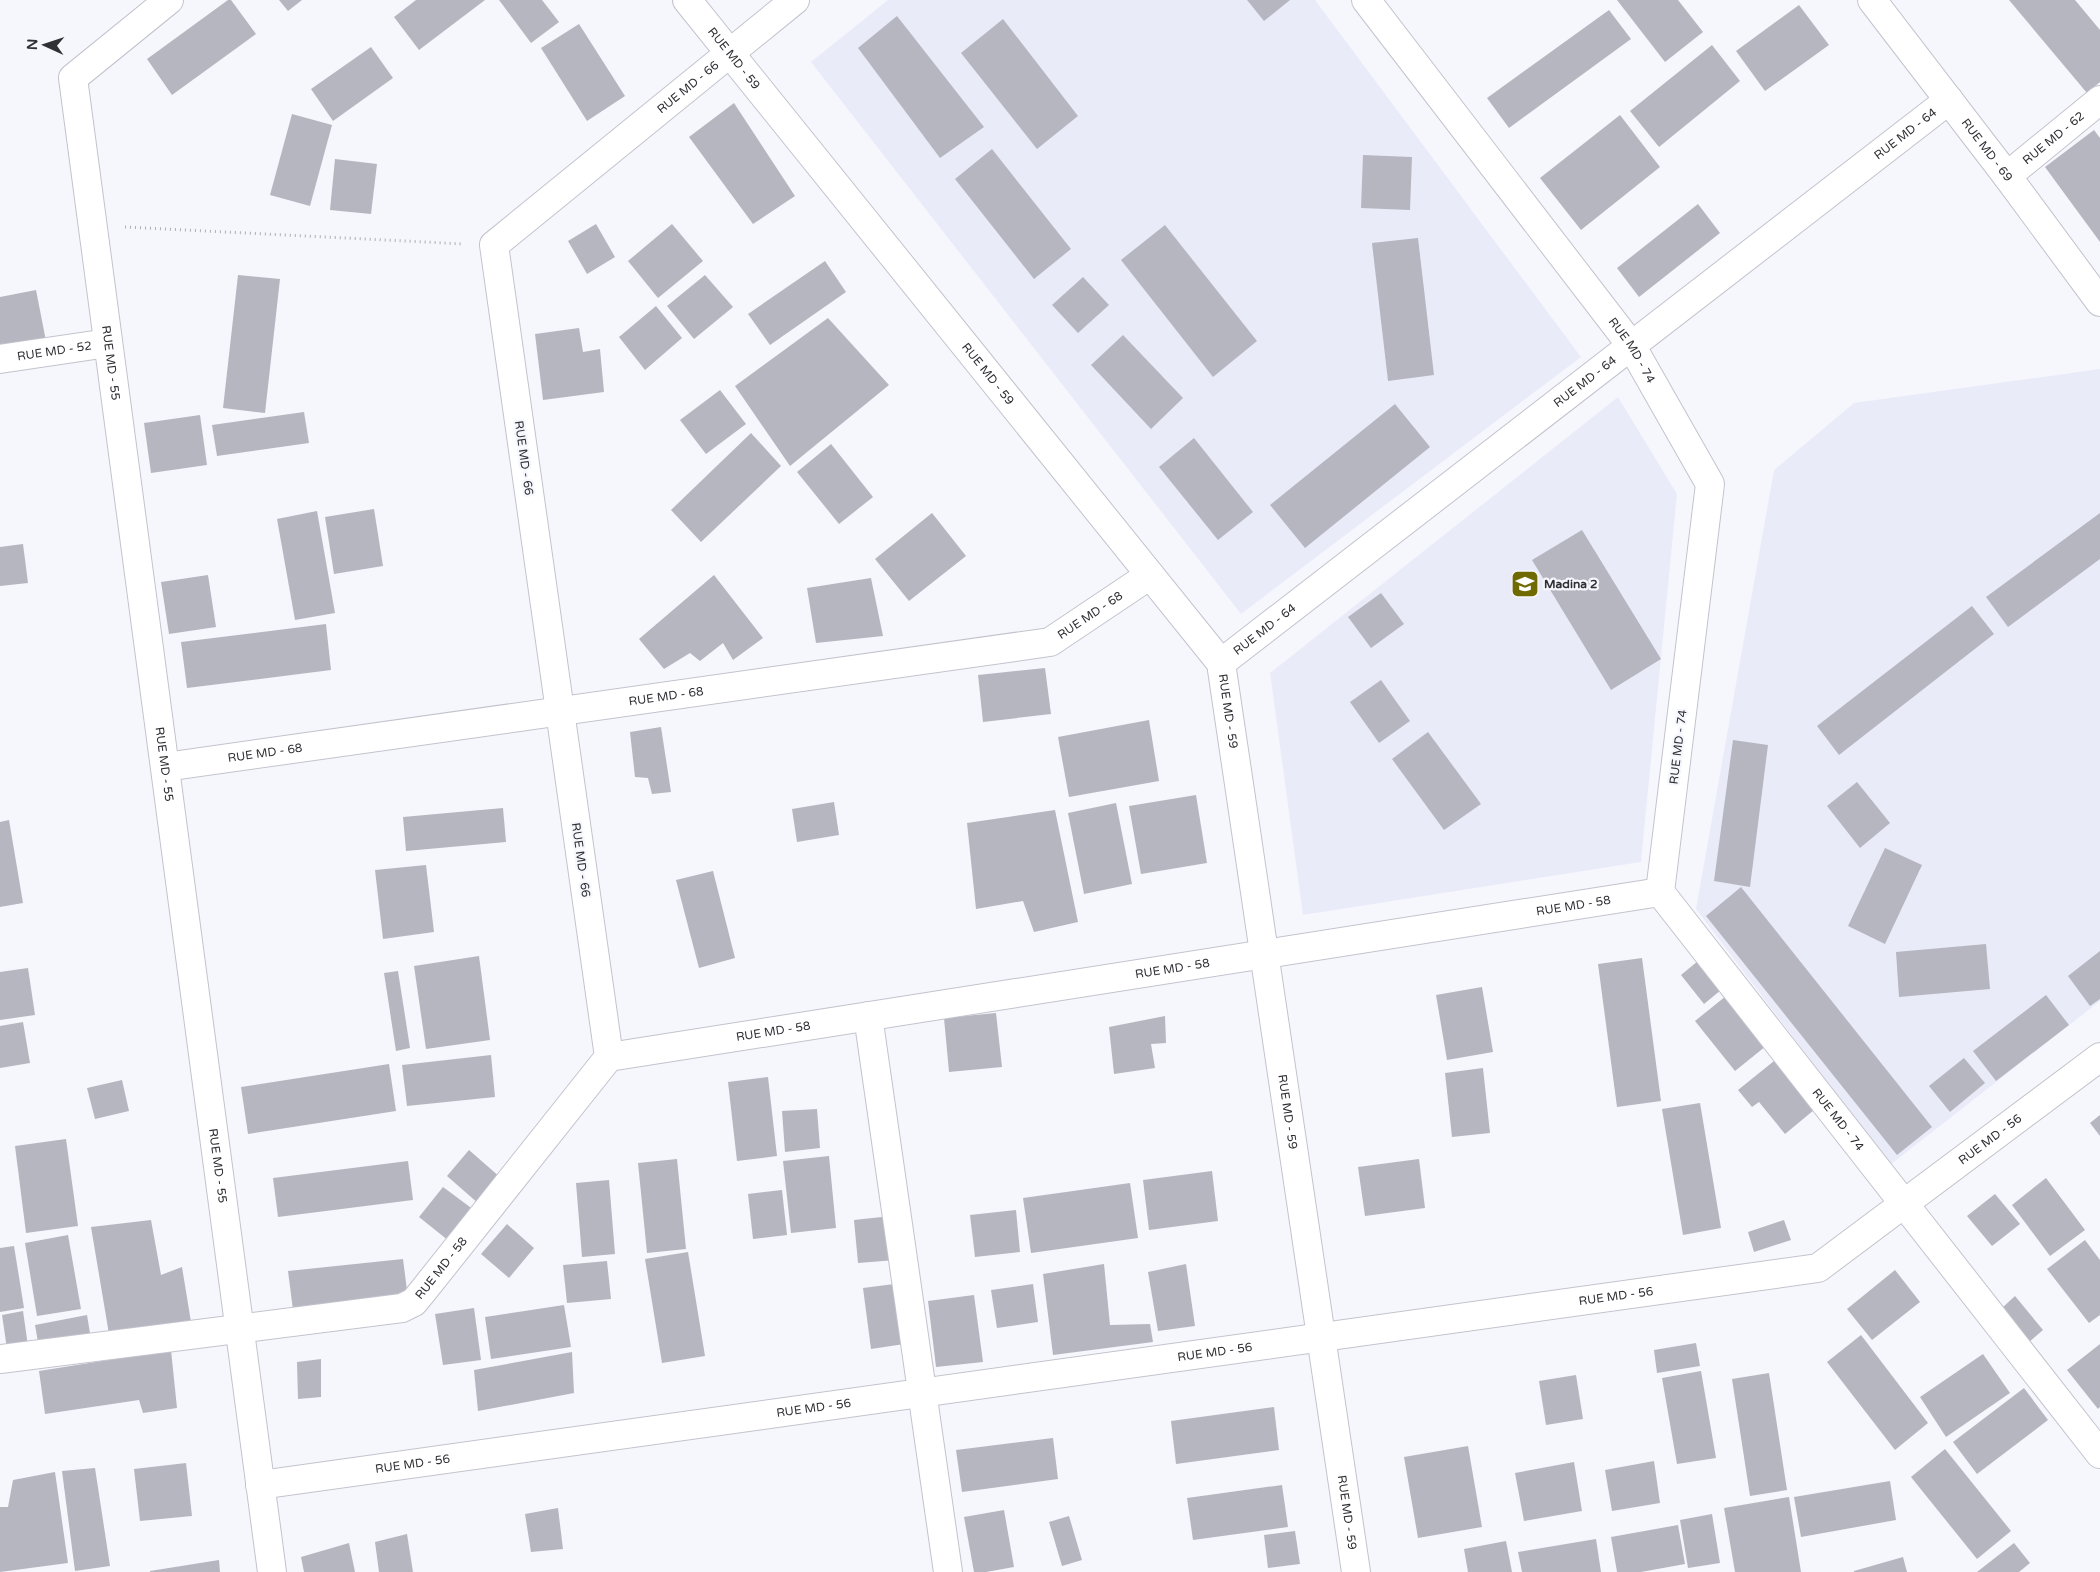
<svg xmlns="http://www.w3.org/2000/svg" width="2100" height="1572" font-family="'Varela Round',sans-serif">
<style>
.built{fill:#eaebf9}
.building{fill:#b6b6c0}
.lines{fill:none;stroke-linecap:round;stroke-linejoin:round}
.minor-casing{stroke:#c3c3ce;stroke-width:30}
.path{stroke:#acadb2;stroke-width:3;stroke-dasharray:1 4;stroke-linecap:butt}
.minor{stroke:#fff;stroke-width:28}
.labels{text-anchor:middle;stroke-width:4.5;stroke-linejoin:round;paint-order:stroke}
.street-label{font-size:12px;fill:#303035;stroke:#f6f7fd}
.poi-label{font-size:12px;font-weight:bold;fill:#303035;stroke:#f6f7fd;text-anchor:start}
</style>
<rect width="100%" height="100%" fill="#f6f7fd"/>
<!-- built -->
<g class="built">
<path d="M888,0H1315L1581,357L1241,614L811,62Z"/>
<path d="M2100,369V1001L1890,1165L1696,909L1774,470L1854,403Z"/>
<path d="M1618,397L1677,494L1641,862L1303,915L1270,673Z"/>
</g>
<!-- building -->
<g class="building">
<path d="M228,0H231L256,34L172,95L147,59Z"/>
<path d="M279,0H302L288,11Z"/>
<path d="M416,0H485L419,50L394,17Z"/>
<path d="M499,0H542L559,22L531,43Z"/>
<path d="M1247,0H1290L1264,21Z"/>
<path d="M1617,0H1678L1703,32L1665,62Z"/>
<path d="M2009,0H2075L2100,30V82L2087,93Z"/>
<path d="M1799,5L1829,45L1765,91L1736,51Z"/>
<path d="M1609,10L1631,39L1509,128L1487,98Z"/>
<path d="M897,16L984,127L940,158L858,48Z"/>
<path d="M1003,19L1078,116L1037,149L961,53Z"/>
<path d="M579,24L625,96L587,121L541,48Z"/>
<path d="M1712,45L1740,81L1659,147L1630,111Z"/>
<path d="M371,47L393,78L333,121L311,89Z"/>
<path d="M734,103L795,196L753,224L689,137Z"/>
<path d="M292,114L332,125L310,206L270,195Z"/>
<path d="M1620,115L1660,167L1581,230L1540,178Z"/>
<path d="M2094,130L2100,138V242L2045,167Z"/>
<path d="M992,149L1071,249L1034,279L955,179Z"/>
<path d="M1363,155L1412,157L1410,210L1361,208Z"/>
<path d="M335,159L377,164L371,214L330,210Z"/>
<path d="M1698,204L1720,233L1639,297L1617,268Z"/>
<path d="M596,224L615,257L587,274L568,241Z"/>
<path d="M672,224L703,261L658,298L628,261Z"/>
<path d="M1165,225L1257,341L1213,377L1121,260Z"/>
<path d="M1418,238L1434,375L1388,381L1372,243Z"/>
<path d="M825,261L846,292L770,345L748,314Z"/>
<path d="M238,275L280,279L265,413L223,408Z"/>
<path d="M705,275L733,307L694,339L667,306Z"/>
<path d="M1083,277L1109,305L1078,333L1052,305Z"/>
<path d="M36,290L46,341L0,350V297Z"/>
<path d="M656,306L682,338L645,370L619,337Z"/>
<path d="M828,318L889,385L790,466L735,386Z"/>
<path d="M579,328L583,352L600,349L604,392L543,400L535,334Z"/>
<path d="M1123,335L1183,398L1151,429L1091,365Z"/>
<path d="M720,390L746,424L706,454L680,420Z"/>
<path d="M1395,404L1430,447L1305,548L1270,505Z"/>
<path d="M304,412L309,443L217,456L212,425Z"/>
<path d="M200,415L207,465L151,473L144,423Z"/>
<path d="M751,433L781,466L701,542L671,510Z"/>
<path d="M1194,438L1253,512L1218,540L1159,467Z"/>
<path d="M831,444L873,497L839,524L797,472Z"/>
<path d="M374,509L383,566L334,574L325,517Z"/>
<path d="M317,511L335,613L295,620L277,519Z"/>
<path d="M932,513L966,556L909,601L875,559Z"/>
<path d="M2100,513V559L2008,627L1986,597Z"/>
<path d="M1582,530L1661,659L1611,690L1532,560Z"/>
<path d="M23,544L28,583L0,586V547Z"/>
<path d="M208,575L216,627L169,634L161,582Z"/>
<path d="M714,575L763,638L733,660L723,643L700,661L690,653L664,669L639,639Z"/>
<path d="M871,578L883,636L816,643L807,588Z"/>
<path d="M1381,593L1404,624L1371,648L1348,617Z"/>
<path d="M1972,606L1994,634L1839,755L1817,726Z"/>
<path d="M326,624L331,670L187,688L181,642Z"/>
<path d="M1045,668L1051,714L983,722L978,675Z"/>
<path d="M1381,680L1410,721L1379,743L1350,702Z"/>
<path d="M1149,720L1159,781L1069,797L1058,737Z"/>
<path d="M661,727L671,792L652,794L648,778L635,777L630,732Z"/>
<path d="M1428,732L1481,804L1444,830L1392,759Z"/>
<path d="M1733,740L1768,745L1750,887L1714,881Z"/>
<path d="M1857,782L1890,823L1860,848L1827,806Z"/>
<path d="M1196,795L1207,863L1141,874L1129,806Z"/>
<path d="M834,802L839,835L797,842L792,809Z"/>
<path d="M1116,803L1132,884L1084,894L1068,813Z"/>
<path d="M503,808L506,842L406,851L403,817Z"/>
<path d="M1055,810L1078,922L1034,932L1023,901L976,909L967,823Z"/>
<path d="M9,820L23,903L0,907V822Z"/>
<path d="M1885,848L1922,865L1885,944L1848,926Z"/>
<path d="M426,865L434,932L383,939L375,870Z"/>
<path d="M713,871L735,958L699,968L676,880Z"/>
<path d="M1741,887L1932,1127L1897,1155L1706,916Z"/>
<path d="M1986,944L1990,989L1899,997L1896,952Z"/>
<path d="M2100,951V999L2090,1006L2068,976Z"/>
<path d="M479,956L490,1040L426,1049L414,966Z"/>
<path d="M1642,958L1661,1101L1617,1107L1598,964Z"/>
<path d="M1698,961L1721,990L1704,1004L1681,975Z"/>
<path d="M28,968L35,1015L0,1020V972Z"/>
<path d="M398,971L410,1048L396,1051L384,973Z"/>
<path d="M1482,987L1493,1052L1447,1060L1436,995Z"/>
<path d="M2046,995L2069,1025L1996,1081L1973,1051Z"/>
<path d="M1726,996L1766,1046L1735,1071L1695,1021Z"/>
<path d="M996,1013L1002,1067L949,1072L944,1018Z"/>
<path d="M1165,1016L1166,1043L1151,1044L1155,1068L1114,1074L1109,1027Z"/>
<path d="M23,1022L30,1063L0,1068V1026Z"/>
<path d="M491,1055L495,1097L407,1106L402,1065Z"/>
<path d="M1964,1058L1985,1083L1950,1112L1929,1086Z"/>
<path d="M1774,1061L1814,1110L1785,1134L1759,1102L1752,1107L1738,1090Z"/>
<path d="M389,1064L396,1111L248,1134L241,1087Z"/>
<path d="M1483,1068L1490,1133L1452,1137L1445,1073Z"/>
<path d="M768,1077L777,1156L737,1161L728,1082Z"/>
<path d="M122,1080L129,1111L95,1119L87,1088Z"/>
<path d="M1700,1103L1721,1228L1683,1235L1662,1109Z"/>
<path d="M817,1109L820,1148L785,1152L782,1111Z"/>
<path d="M2100,1115V1136L2090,1123Z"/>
<path d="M66,1139L78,1226L26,1233L15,1146Z"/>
<path d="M469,1150L501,1178L479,1204L447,1176Z"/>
<path d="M829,1156L836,1228L791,1233L783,1161Z"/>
<path d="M677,1159L686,1249L647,1253L638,1163Z"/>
<path d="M1419,1159L1425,1208L1365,1216L1358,1167Z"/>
<path d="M408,1161L413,1200L278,1217L273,1178Z"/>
<path d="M1212,1171L1218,1221L1149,1230L1143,1180Z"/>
<path d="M2046,1178L2085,1230L2050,1256L2012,1205Z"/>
<path d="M609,1180L615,1254L582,1257L576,1183Z"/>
<path d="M1130,1183L1138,1238L1031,1253L1023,1198Z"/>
<path d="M443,1187L474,1210L449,1241L419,1217Z"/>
<path d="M782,1190L787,1235L753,1239L748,1194Z"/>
<path d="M1995,1194L2020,1224L1992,1246L1967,1216Z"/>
<path d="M1016,1210L1020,1252L975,1257L970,1215Z"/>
<path d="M891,1216L896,1260L858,1263L854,1220Z"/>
<path d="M151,1220L161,1275L182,1267L191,1322L109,1334L91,1227Z"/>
<path d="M1784,1220L1791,1240L1754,1252L1748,1232Z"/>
<path d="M507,1224L534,1248L509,1278L481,1254Z"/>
<path d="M68,1235L81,1309L37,1316L25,1243Z"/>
<path d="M2085,1240L2100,1260V1315L2089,1323L2047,1269Z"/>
<path d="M14,1246L24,1308L0,1312V1248Z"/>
<path d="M688,1252L705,1356L662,1363L645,1259Z"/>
<path d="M403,1259L408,1298L293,1310L288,1271Z"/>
<path d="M607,1261L611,1299L567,1303L563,1265Z"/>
<path d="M1104,1264L1110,1325L1150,1324L1153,1342L1053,1355L1043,1274Z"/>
<path d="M1186,1264L1195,1326L1158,1331L1148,1272Z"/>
<path d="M1895,1270L1920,1302L1872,1340L1847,1309Z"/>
<path d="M902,1283L911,1343L871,1349L863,1288Z"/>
<path d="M1033,1284L1038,1322L997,1328L991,1290Z"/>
<path d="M974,1295L983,1362L936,1367L928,1301Z"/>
<path d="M2015,1296L2043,1330L2029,1342L2002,1308Z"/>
<path d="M564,1305L571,1347L491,1359L485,1317Z"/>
<path d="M474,1308L481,1360L443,1365L435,1314Z"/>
<path d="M23,1311L28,1346L7,1349L2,1315Z"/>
<path d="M87,1315L91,1339L39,1348L35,1325Z"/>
<path d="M1861,1335L1928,1423L1895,1450L1827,1362Z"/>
<path d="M1696,1343L1700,1366L1657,1373L1654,1350Z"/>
<path d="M2100,1344V1407L2098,1409L2067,1370Z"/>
<path d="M171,1350L177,1408L143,1413L139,1400L45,1414L39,1371Z"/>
<path d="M572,1352L574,1393L478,1411L474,1370Z"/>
<path d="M1983,1354L2010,1393L1946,1437L1920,1397Z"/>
<path d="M321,1359V1397L298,1399L297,1362Z"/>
<path d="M1701,1371L1716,1458L1677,1464L1662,1378Z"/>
<path d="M1769,1373L1787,1490L1750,1496L1732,1379Z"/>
<path d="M1576,1375L1583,1419L1546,1425L1539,1381Z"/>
<path d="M2024,1388L2048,1420L1977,1474L1953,1442Z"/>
<path d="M1274,1407L1279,1450L1176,1464L1171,1421Z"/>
<path d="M1053,1438L1058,1479L962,1492L956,1450Z"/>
<path d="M1468,1446L1482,1527L1418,1538L1404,1457Z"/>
<path d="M1945,1449L2011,1531L1977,1559L1911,1477Z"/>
<path d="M1654,1461L1660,1503L1612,1511L1605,1470Z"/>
<path d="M1574,1462L1582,1511L1524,1521L1515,1473Z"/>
<path d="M186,1463L192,1516L140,1521L134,1469Z"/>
<path d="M95,1468L110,1566L75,1571L62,1471Z"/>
<path d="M55,1472L68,1563L0,1572V1507H8L13,1480Z"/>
<path d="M1890,1481L1896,1520L1801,1537L1794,1497Z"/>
<path d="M1282,1485L1288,1527L1193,1540L1187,1498Z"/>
<path d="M1789,1497L1801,1572H1735L1724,1508Z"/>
<path d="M558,1508L563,1549L531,1552L525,1514Z"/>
<path d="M1004,1510L1014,1567L986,1572H974L964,1517Z"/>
<path d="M1712,1514L1720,1563L1688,1568L1680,1520Z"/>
<path d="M1069,1516L1082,1560L1062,1566L1049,1522Z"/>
<path d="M1678,1525L1685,1564L1641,1572H1617L1611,1537Z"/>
<path d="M1295,1531L1300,1564L1268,1568L1264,1535Z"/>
<path d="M407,1534L413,1572H379L375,1542Z"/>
<path d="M1596,1539L1601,1572H1522L1518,1552Z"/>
<path d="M1506,1541L1512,1572H1468L1464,1549Z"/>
<path d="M349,1543L355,1572H304L301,1557Z"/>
<path d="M2014,1543L2030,1563L2019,1572H1977Z"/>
<path d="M1903,1557L1907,1572H1854V1571Z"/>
<path d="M219,1560L220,1572H150V1571Z"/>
</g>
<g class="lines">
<defs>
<g id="minor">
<path id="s1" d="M169,0L73,78L272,1572"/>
<path id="s2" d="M687,0L1221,663L1356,1572"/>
<path id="s3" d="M1366,0L1631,345L1710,484L1660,892L2100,1454"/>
<path id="s4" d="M1872,0L2007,176L2100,302"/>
<path id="s5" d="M2007,176L2100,100"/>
<path id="s6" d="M0,359L108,343"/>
<path id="s7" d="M1221,663L1949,100"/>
<path id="s8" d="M165,767L1050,642L1150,575"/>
<path d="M868,1016L948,1572"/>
<path id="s9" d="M609,1057L494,245L795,0"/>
<path id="s10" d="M0,1359L402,1308L414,1302L423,1291L609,1057L1660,892"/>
<path id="s11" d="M260,1485L1818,1268L2100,1057"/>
</g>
</defs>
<!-- minor casing -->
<use href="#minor" class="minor-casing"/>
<!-- path -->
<path class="path" d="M125,227L463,244"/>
<!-- minor -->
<use href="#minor" class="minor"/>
</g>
<!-- icons -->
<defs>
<symbol id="school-square" viewBox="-11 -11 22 22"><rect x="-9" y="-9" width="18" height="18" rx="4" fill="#706a03" stroke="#f6f7fd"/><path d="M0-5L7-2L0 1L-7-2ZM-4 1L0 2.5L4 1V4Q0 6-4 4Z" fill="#fff"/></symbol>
</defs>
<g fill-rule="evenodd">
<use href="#school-square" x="1509" y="568" width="32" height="32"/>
</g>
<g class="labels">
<!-- street labels -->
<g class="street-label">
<text dy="4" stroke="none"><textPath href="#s2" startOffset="75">RUE MD - 59</textPath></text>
<text dy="4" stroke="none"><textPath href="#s9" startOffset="1070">RUE MD - 66</textPath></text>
<text dy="4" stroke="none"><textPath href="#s7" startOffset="865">RUE MD - 64</textPath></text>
<text dy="4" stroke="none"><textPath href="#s5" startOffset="60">RUE MD - 62</textPath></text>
<text dy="4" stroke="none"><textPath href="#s4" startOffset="189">RUE MD - 69</textPath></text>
<text dy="4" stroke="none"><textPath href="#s6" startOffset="55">RUE MD - 52</textPath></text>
<text dy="4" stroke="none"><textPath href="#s3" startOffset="440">RUE MD - 74</textPath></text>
<text dy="4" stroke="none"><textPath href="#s1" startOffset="411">RUE MD - 55</textPath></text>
<text dy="4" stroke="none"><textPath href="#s2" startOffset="480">RUE MD - 59</textPath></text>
<text dy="4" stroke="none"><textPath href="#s7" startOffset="460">RUE MD - 64</textPath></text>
<text transform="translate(524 458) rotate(82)" y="4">RUE MD - 66</text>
<text dy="4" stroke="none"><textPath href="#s8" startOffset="942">RUE MD - 68</textPath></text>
<text dy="4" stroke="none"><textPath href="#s7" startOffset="55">RUE MD - 64</textPath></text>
<text dy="4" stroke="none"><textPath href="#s8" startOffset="506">RUE MD - 68</textPath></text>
<text dy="4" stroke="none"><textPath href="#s2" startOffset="900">RUE MD - 59</textPath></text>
<text transform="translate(1678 747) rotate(-83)" y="4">RUE MD - 74</text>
<text dy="4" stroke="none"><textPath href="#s8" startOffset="101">RUE MD - 68</textPath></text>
<text dy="4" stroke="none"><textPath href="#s1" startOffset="816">RUE MD - 55</textPath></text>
<text transform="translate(581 860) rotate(82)" y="4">RUE MD - 66</text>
<text dy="4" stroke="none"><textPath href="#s10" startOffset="1708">RUE MD - 58</textPath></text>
<text dy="4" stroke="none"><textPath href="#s10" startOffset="1302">RUE MD - 58</textPath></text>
<text dy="4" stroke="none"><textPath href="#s10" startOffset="898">RUE MD - 58</textPath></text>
<text dy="4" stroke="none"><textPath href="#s2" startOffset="1305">RUE MD - 59</textPath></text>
<text dy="4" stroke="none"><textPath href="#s3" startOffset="1295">RUE MD - 74</textPath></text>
<text dy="4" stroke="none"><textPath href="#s11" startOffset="1788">RUE MD - 56</textPath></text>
<text dy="4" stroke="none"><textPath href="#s1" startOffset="1221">RUE MD - 55</textPath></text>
<text dy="4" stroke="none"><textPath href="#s10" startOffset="462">RUE MD - 58</textPath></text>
<text dy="4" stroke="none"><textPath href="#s11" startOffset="1369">RUE MD - 56</textPath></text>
<text dy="4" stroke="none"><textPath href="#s11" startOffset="964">RUE MD - 56</textPath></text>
<text dy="4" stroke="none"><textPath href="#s11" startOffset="559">RUE MD - 56</textPath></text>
<text dy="4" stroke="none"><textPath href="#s11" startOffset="154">RUE MD - 56</textPath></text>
<text dy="4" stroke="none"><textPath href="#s2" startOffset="1710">RUE MD - 59</textPath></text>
</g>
<!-- poi labels -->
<g class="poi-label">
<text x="1544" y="588">Madina 2</text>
</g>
</g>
<!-- north arrow -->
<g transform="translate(45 45) rotate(273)" stroke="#f6f7fd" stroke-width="4" paint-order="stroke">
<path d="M0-4L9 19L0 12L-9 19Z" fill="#303035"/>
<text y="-8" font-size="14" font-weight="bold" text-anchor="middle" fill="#303035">N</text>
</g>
</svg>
